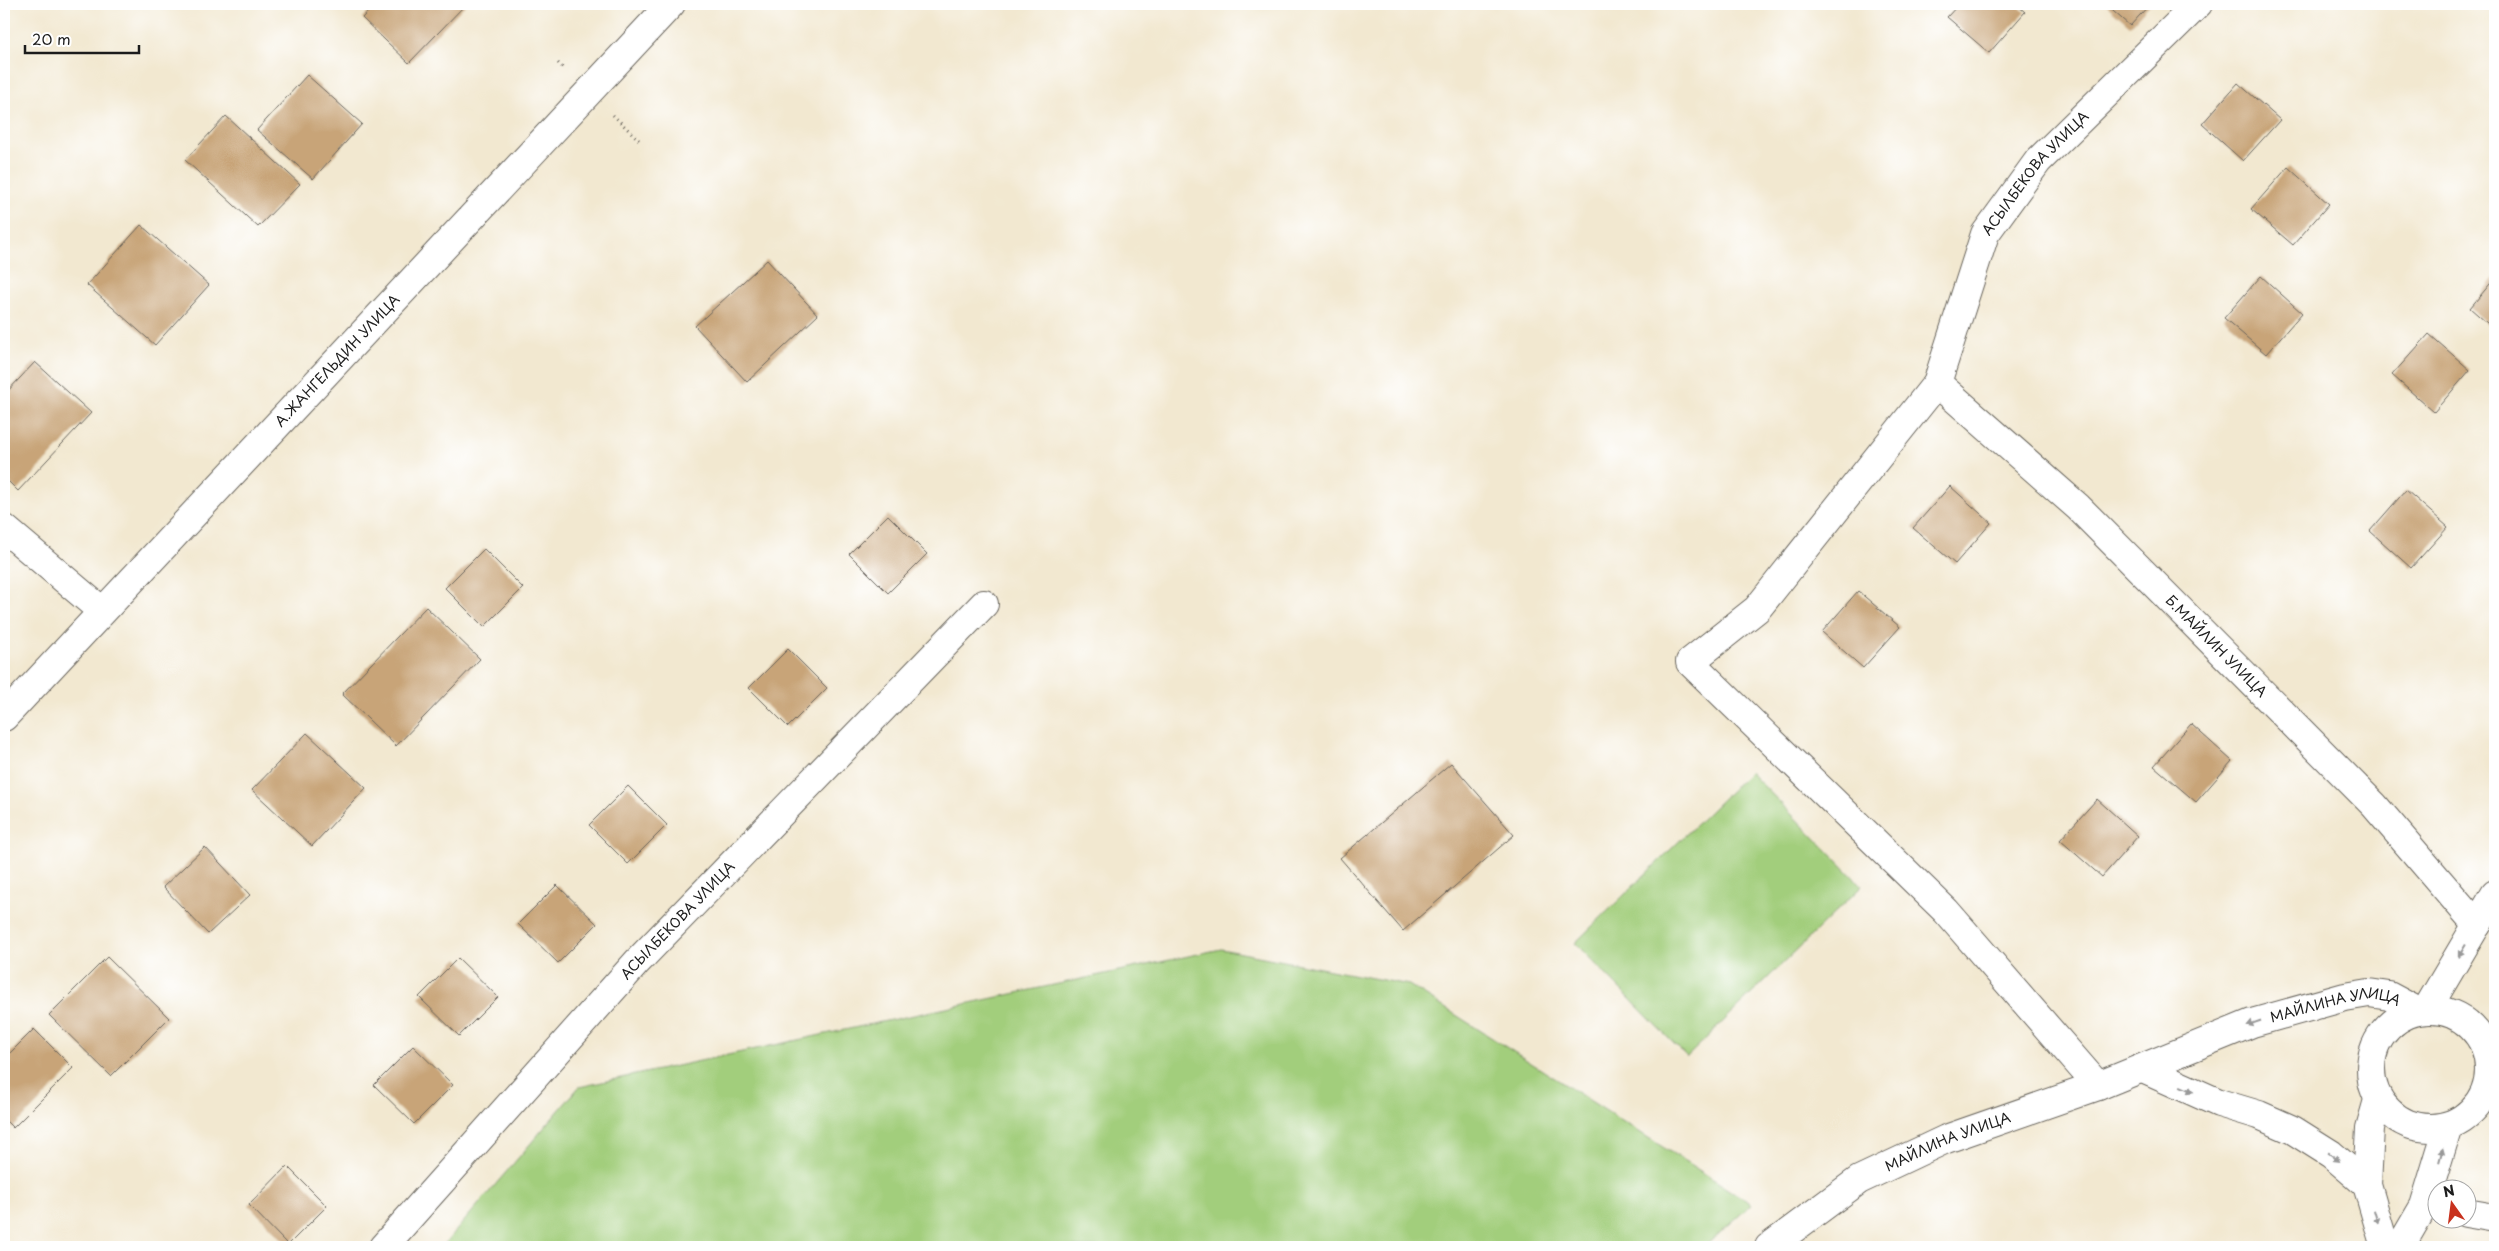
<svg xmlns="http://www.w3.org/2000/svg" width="2499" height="1251" font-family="'Playpen Sans',sans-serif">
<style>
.green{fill:#a2ce7b;stroke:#5f754c}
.building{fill:#c8a478}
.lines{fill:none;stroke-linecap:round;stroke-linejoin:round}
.minor-casing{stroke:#67635b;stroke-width:30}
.path{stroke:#67635b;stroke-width:3;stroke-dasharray:1 4;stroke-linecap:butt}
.minor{stroke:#fff;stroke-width:28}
.oneway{fill:#999}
.labels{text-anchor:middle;stroke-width:4;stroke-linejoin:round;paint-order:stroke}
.street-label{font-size:14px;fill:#1c1c1c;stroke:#fff}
</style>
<rect width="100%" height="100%" fill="#fff"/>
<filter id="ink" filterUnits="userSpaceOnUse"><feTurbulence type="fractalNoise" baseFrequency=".02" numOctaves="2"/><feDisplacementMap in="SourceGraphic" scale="10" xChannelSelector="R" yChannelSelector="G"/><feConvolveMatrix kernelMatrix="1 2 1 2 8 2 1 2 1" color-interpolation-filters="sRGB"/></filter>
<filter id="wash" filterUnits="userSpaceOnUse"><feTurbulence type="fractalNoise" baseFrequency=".0096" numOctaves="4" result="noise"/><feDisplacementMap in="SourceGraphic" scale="20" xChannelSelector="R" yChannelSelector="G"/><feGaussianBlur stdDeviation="1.12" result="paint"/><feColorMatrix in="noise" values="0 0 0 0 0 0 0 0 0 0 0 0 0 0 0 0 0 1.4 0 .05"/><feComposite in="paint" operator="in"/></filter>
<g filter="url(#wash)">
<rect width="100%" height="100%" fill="#f2e8d0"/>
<!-- green -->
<g class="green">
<path d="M1750,772L1862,886L1687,1057L1575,943Z"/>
<path d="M1221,949L1409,985L1752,1204L1704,1247H442L579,1087Z"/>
</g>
<g id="blocks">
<!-- building -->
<g class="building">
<path d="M375,4H466L409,63L362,18Z"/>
<path d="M1959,4H2016L2025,12L1989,53L1947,17Z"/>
<path d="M2105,4H2150L2130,26Z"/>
<path d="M307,75L362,124L313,179L257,130Z"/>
<path d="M2238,83L2280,120L2243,161L2202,124Z"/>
<path d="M226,116L300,184L258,227L185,160Z"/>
<path d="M2288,167L2329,204L2293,245L2251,209Z"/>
<path d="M141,225L209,285L155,345L87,285Z"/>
<path d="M767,260L818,315L747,382L695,326Z"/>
<path d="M2261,276L2302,313L2266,354L2224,318Z"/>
<path d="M2495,278V330L2470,308Z"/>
<path d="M2429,334L2470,370L2434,412L2392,375Z"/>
<path d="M35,362L91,413L18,491L4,477V395Z"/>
<path d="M1950,486L1991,523L1955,564L1913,528Z"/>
<path d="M2406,490L2448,527L2411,568L2370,531Z"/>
<path d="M888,515L927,554L888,593L849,554Z"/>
<path d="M484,549L523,588L484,627L445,588Z"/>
<path d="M1858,591L1900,627L1863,668L1822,632Z"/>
<path d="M426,607L480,659L396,746L342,694Z"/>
<path d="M788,649L827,688L788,727L749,688Z"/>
<path d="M2191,724L2232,761L2196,802L2154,766Z"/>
<path d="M307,733L366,788L312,846L252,790Z"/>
<path d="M1451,763L1514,835L1403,931L1340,858Z"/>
<path d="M628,786L667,825L628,864L589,825Z"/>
<path d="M2097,799L2138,836L2102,877L2060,840Z"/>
<path d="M205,847L250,895L208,934L163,887Z"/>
<path d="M557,885L597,924L558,963L518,924Z"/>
<path d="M107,957L169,1018L111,1076L49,1015Z"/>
<path d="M458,958L498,997L459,1036L419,997Z"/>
<path d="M34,1029L73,1068L13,1128L4,1119V1059Z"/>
<path d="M413,1046L453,1085L414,1124L374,1085Z"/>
<path d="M287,1166L327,1206L288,1245L249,1205Z"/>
</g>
</g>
</g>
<g filter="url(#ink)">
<use href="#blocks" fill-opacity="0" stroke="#67635b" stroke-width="1"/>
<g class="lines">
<defs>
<g id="minor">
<path id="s1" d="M1937,383L2078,507L2374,805L2477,925"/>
<path d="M4,528L102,611"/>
<path id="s2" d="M4,717L671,4"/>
<path d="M2427,1009L2495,894"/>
<circle cx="2430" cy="1069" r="59"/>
<path d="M2143,1069L2219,1103L2259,1115L2293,1130L2331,1154L2367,1185"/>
<path id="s3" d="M2098,1086L1946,911L1690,662L1757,609L1937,383L1985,234L2038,161L2198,4"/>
<path d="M2378,1100L2370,1128L2367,1185L2385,1247"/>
<path d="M2466,1213L2495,1218"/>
<path id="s4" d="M383,1247L637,962L984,604"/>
<path id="s5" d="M1769,1247L1859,1180L1946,1139L2098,1086L2252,1023L2345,997L2369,993L2389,996L2417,1011"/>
<path d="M2400,1247L2424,1206L2448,1127"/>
</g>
</defs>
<!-- minor casing -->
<use href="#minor" class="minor-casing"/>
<!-- path -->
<g class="path">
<path d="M558,63L565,70"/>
<path d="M613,115L640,141"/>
</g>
<!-- minor -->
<use href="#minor" class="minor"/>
</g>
<!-- one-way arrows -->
<defs><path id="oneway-solid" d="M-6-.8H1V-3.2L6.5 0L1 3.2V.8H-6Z" transform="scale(1.25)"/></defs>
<g class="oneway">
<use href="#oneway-solid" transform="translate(2462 951) rotate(121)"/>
<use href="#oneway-solid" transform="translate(2254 1023) rotate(161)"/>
<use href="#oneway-solid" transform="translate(2187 1089) rotate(24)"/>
<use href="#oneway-solid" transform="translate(2441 1155) rotate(-75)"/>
<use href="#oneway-solid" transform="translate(2334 1157) rotate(38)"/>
<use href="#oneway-solid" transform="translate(2376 1217) rotate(74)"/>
</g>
</g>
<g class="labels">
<!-- street labels -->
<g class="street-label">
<text dy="5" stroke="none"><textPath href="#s3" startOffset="1199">АСЫЛБЕКОВА УЛИЦА</textPath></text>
<text dy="5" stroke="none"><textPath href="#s2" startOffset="488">А.ЖАНГЕЛЬДИН УЛИЦА</textPath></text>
<text dy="5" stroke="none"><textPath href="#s1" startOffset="384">Б.МАЙЛИН УЛИЦА</textPath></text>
<text dy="5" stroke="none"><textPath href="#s4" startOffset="440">АСЫЛБЕКОВА УЛИЦА</textPath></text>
<text dy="5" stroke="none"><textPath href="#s5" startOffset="622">МАЙЛИНА УЛИЦА</textPath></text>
<text dy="5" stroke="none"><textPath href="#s5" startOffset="209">МАЙЛИНА УЛИЦА</textPath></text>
</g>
</g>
<!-- margin -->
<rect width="2499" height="1251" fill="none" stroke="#fff" stroke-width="20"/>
<!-- north arrow -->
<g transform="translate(2452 1204) rotate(346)"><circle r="24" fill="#ffffff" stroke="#a4a4a4"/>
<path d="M0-4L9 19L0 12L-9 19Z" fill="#c8321e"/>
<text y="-8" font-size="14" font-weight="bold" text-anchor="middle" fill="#1c1c1c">N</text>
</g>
<!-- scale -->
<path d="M25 45v8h114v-8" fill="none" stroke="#1c1c1c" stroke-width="2.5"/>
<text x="32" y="45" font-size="15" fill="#1c1c1c" stroke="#ffffff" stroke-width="4" paint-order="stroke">20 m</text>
</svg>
